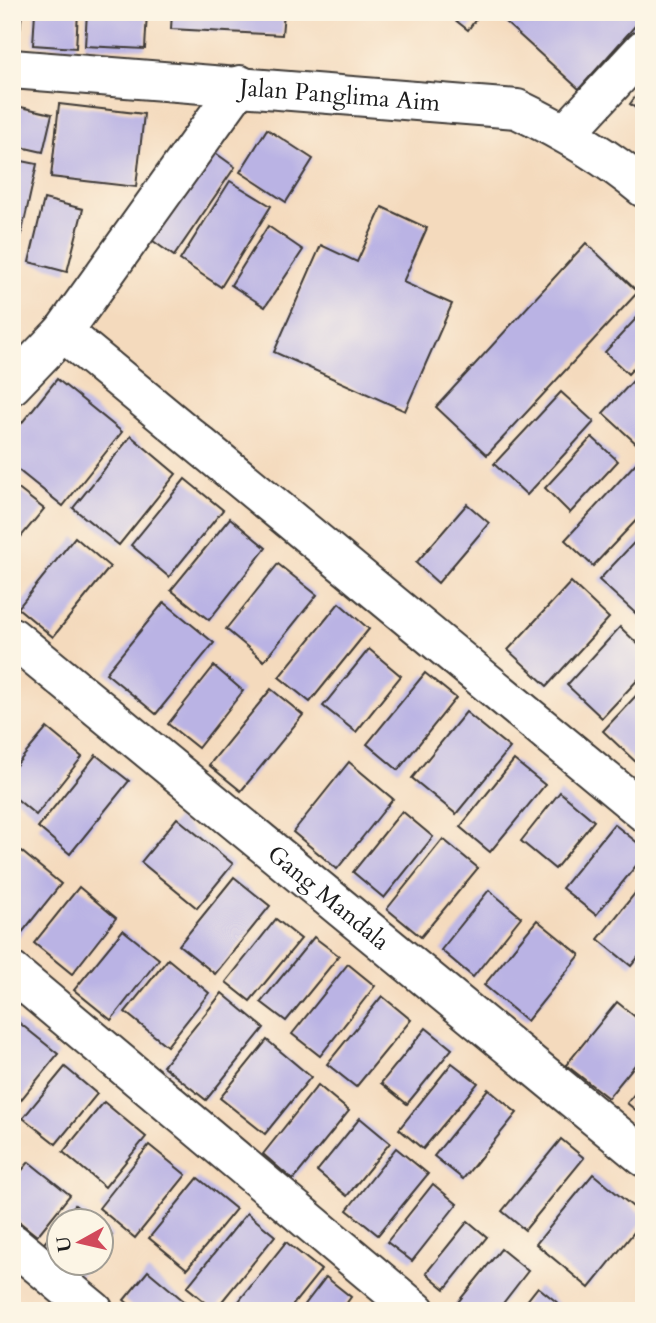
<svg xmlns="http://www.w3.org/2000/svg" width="656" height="1323" font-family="Cardo,serif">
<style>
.building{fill:#bab3e4}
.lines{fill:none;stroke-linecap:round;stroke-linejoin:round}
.minor-casing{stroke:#3c3834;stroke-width:42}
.tertiary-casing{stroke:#3c3834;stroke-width:42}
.minor{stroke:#fff;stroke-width:38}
.tertiary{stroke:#fff;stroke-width:38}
.labels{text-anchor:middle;stroke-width:6;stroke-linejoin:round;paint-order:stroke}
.street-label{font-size:24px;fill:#1c1c1c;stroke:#fcf5e5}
</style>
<rect width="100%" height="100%" fill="#fcf5e5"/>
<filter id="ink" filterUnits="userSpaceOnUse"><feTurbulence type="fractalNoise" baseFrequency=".0143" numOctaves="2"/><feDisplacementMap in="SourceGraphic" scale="14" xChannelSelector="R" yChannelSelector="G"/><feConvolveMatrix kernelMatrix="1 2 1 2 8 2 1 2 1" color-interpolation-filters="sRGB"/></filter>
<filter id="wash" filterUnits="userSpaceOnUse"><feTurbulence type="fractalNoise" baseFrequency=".00686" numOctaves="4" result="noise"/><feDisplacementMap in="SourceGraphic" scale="28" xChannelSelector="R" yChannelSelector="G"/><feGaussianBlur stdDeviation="1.57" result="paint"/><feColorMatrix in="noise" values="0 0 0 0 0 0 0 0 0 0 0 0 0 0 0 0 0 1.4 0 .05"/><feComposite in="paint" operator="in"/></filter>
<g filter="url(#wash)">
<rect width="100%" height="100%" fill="#f4dabd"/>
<g id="blocks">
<!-- building -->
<g class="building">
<path d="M12,12H22L18,50H12Z"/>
<path d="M35,12H78L76,48L33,45Z"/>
<path d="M87,12H147L145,49L85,46Z"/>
<path d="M172,12H284L282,35L171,29Z"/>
<path d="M445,12H481L468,30Z"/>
<path d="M494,12H644V16L579,89Z"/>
<path d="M644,85V114L630,104Z"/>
<path d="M59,104L144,114L136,187L51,177Z"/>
<path d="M12,105L52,114L43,152L12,145Z"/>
<path d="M267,129L313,159L286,202L240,172Z"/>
<path d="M210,149L235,167L174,256L149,238Z"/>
<path d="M12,159L37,164L13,272H12Z"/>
<path d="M230,181L271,206L221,287L180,260Z"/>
<path d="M44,199L83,209L67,272L29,262Z"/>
<path d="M382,207L427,228L403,282L452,304L405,411L274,352L321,245L357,262Z"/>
<path d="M268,226L303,250L265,307L231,285Z"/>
<path d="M586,243L638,292L487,455L436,407Z"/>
<path d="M644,310V357L628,374L605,352Z"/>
<path d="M644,369V439L638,445L603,413Z"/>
<path d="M57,379L122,432L63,506L12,465V435Z"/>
<path d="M561,392L594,422L527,495L494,464Z"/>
<path d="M131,436L176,474L119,545L73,508Z"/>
<path d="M592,437L618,461L570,513L545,488Z"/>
<path d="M636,463L644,470V512L593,566L565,540Z"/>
<path d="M185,479L223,510L169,577L131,545Z"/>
<path d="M12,484L44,509L20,538L12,532Z"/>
<path d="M467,504L489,523L438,583L416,563Z"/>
<path d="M230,518L266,548L209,620L171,590Z"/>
<path d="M644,532V621L599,580Z"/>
<path d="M75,537L110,567L53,637L18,608Z"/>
<path d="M278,564L317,595L264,661L226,629Z"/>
<path d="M571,582L609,618L547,686L508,650Z"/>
<path d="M164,602L214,643L156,714L106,673Z"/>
<path d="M339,603L369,629L310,702L279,677Z"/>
<path d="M620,627L644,650V673L602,718L567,685Z"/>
<path d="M369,649L401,676L356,732L323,706Z"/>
<path d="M214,666L243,691L198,748L168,724Z"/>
<path d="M425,673L456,698L398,770L367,744Z"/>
<path d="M644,687V760L639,765L603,731Z"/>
<path d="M271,689L303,715L241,791L209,765Z"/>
<path d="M466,712L510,748L456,814L412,778Z"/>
<path d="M47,728L82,757L36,815L12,795V770Z"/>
<path d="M96,755L129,781L70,854L38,827Z"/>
<path d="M514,760L545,785L490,852L460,827Z"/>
<path d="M349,762L393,799L337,869L293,832Z"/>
<path d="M560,792L594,821L555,869L521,841Z"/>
<path d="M402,811L433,837L384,898L353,872Z"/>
<path d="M177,818L233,864L197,908L141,862Z"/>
<path d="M614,824L644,848V856L596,915L562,888Z"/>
<path d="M443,839L478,868L421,937L387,909Z"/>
<path d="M21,851L61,884L16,940L12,937V861Z"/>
<path d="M234,877L270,906L215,974L179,945Z"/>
<path d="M644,882V950L631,966L598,939Z"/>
<path d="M79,887L116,918L72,974L34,943Z"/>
<path d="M489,890L521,917L473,977L441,950Z"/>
<path d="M276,919L301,939L250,1001L226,982Z"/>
<path d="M537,920L580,955L527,1021L484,985Z"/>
<path d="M123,930L159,959L111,1020L74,990Z"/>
<path d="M314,937L339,956L286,1021L261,1002Z"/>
<path d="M168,959L209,993L167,1046L125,1012Z"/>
<path d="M348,964L375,986L320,1056L292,1034Z"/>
<path d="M222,993L264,1028L206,1100L163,1066Z"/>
<path d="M382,996L411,1020L356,1087L327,1064Z"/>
<path d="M617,1002L644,1024V1054L608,1098L566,1065Z"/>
<path d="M12,1017L58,1054L12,1111Z"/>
<path d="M426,1028L452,1049L407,1104L381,1083Z"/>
<path d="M267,1040L311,1077L265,1134L220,1098Z"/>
<path d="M452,1063L478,1083L423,1149L399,1129Z"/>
<path d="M65,1067L97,1094L56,1144L23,1118Z"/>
<path d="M644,1082V1117L627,1103Z"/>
<path d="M318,1085L349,1111L293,1180L263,1154Z"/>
<path d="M488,1089L517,1113L463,1179L434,1156Z"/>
<path d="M104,1102L146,1137L105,1187L63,1152Z"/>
<path d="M360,1118L390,1143L347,1196L317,1171Z"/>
<path d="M561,1139L584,1158L525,1230L502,1211Z"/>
<path d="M149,1145L186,1175L135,1238L99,1208Z"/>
<path d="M396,1148L428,1174L378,1235L347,1210Z"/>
<path d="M29,1162L70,1195L37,1236L12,1216V1182Z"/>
<path d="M593,1174L644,1216V1220L589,1288L536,1244Z"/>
<path d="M198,1178L236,1209L187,1269L149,1238Z"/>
<path d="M433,1184L457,1204L412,1261L387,1242Z"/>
<path d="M75,1205L96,1222H62Z"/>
<path d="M247,1213L275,1236L215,1310L187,1287Z"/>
<path d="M468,1221L487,1237L445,1289L426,1273Z"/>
<path d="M60,1224V1264H89L77,1278L40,1248Z"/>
<path d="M102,1226L112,1235L102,1248Z"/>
<path d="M286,1242L321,1270L288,1311H231Z"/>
<path d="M501,1249L528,1271L497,1311H458L454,1307Z"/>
<path d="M148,1271L196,1311H137L124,1300Z"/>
<path d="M326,1277L351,1297L341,1311H300Z"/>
<path d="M538,1287L564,1308L562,1311H519Z"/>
</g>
</g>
</g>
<g filter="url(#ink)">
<use href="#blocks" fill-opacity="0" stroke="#3c3834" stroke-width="2"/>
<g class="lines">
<defs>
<g id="minor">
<path d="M567,132L644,49"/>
<path d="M63,332L644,812"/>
<path d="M12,385L63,332L240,85"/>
<path id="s1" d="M12,637L644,1157"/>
<path d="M12,972L416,1311"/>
<path d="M12,1243L94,1311"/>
</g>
<g id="tertiary">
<path id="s2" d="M12,69L517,109C563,131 605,155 644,188"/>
</g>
</defs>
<!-- minor casing -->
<use href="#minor" class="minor-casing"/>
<!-- tertiary casing -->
<use href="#tertiary" class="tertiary-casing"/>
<!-- minor -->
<use href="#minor" class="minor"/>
<!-- tertiary -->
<use href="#tertiary" class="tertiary"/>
</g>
</g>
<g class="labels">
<!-- street labels -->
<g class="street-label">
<text dy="8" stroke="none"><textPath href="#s2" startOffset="329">Jalan Panglima Aim</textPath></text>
<text dy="8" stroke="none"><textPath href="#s1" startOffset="410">Gang Mandala</textPath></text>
</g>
</g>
<!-- margin -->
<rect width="656" height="1323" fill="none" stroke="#fcf5e5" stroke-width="42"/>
<!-- north arrow -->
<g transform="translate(80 1242) rotate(262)"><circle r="33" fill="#fcf5e5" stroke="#a29e95" stroke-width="2"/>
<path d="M0-5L12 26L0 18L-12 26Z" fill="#d1495b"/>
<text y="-10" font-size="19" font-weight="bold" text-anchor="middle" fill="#1c1c1c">U</text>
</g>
</svg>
